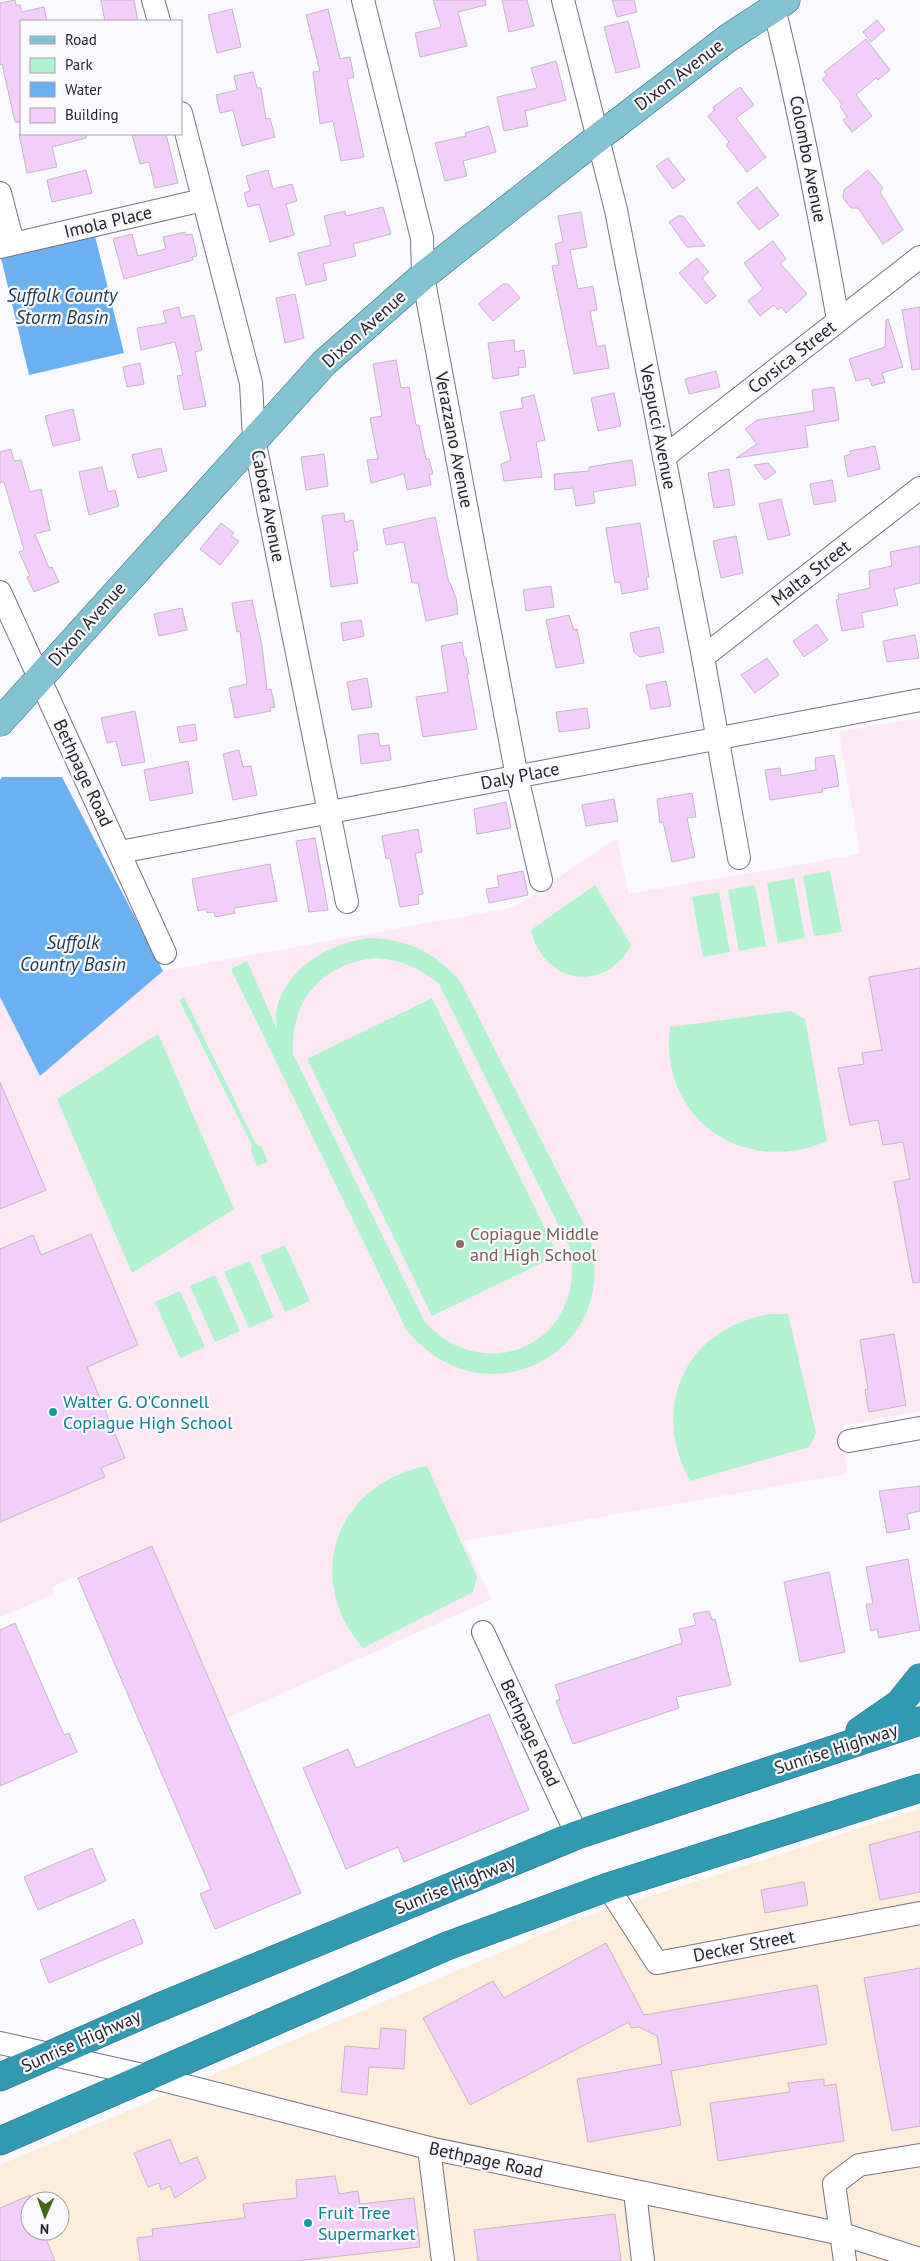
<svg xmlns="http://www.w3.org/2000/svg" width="920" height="2261" font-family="'PT Sans',sans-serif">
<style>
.industrial{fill:#fdedda;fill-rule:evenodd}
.education{fill:#fce9f3}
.green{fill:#b1f3d0;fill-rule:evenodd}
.water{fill:#69b1f3}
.building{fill:#f3cefb;stroke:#c4b5c7}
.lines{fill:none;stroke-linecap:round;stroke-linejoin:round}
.minor-casing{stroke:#757183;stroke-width:24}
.major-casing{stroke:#2c7083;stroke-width:29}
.highway-casing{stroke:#2c7083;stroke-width:29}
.minor{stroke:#fff;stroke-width:22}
.major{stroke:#83c2d1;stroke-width:28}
.highway{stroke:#309ab3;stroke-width:28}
.education-dot{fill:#8d6e63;stroke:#faf9fd;stroke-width:2}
.culture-dot{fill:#0f9aa8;stroke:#faf9fd;stroke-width:2}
.labels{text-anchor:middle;stroke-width:4.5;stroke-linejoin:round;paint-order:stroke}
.street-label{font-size:18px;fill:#25232b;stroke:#faf9fd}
.education-label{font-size:18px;fill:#785e54;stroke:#faf9fd;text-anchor:start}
.culture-label{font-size:18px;fill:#0d838f;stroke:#faf9fd;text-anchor:start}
.water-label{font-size:19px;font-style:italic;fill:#183752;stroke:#faf9fd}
</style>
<rect width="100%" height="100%" fill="#faf9fd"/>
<!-- industrial -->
<path class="industrial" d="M920,1809V2261H0V2165L571,1922ZM30,2201H60V2231H30Z"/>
<!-- education -->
<path class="education" d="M920,718V1411L841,1426L847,1474L464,1541L492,1599L227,1718L152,1546L52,1587L54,1594L0,1617V997L40,1076L163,971L515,907L617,838L629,894L860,854L839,732Z"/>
<!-- green -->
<g class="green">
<path d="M830,871L842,932L814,936L803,876Z"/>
<path d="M794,878L805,938L778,943L767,883Z"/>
<path d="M595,885L631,945C604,995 543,983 531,930Z"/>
<path d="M755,885L766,946L739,951L728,890Z"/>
<path d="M719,892L730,952L703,957L692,897Z"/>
<path d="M369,938C408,939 437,953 461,983L588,1232C627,1351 484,1427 406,1329L231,969L247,961L277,1029C277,1024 275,1018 276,1013C283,969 330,943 369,938ZM375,958C401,960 419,967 439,984L570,1248C588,1340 488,1390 425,1322L293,1054C290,1000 322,964 375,958Z"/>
<path d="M184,997L256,1144L262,1147L268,1162L257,1166L251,1151L252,1145L179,1000Z"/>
<path d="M432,998L558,1255L432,1316L307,1059Z"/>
<path d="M791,1011L805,1019L827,1141C743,1177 659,1119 670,1027Z"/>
<path d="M158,1034L234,1209L132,1273L57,1099Z"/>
<path d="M285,1245L310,1301L285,1312L260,1256Z"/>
<path d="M250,1261L274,1317L249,1328L224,1272Z"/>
<path d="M215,1275L240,1331L215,1342L190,1286Z"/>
<path d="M180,1291L205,1347L180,1358L155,1302Z"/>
<path d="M772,1314H788L816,1433L809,1447L690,1481C649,1407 686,1326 772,1314Z"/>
<path d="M427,1466L477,1577L473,1592L363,1648C302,1578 336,1483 427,1466Z"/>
</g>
<!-- water -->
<g class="water">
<path d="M95,236L124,353L29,375L1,258Z"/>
<path d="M2,777H62L163,971L40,1076L0,997V780Z"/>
</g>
<!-- building -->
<g class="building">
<path d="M15,0L16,5H20L22,12L44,7L47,21H21V122H15L2,64L0,65V3Z"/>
<path d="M101,0H134L138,21H105Z"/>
<path d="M433,0H485L486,5L458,12L467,46L420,57L415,33L441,27Z"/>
<path d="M502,0H527L534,26L509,32Z"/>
<path d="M612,0H634L637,12L617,17Z"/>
<path d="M232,9L241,47L217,53L208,15Z"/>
<path d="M328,9L340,59L350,57L354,77L347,79L364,157L341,161L333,121L320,124L313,72L320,71L306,15Z"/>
<path d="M877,20L885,30L871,42L863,32Z"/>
<path d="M628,21L640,67L616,73L604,27Z"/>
<path d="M866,39L890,70L878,80L876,78L856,95L872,116L852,132L843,120L847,117L840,106L842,104L822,79L827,75L824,72Z"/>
<path d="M556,61L566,100L525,111L528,126L504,131L497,97L537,88L531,68Z"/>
<path d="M253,72L257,88H261L266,119L270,118L275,137L242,146L233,110L220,113L216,95L237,90L234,76Z"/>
<path d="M740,87L754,105L736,118L766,157L747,172L726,145L729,142L708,116L715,110L713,107Z"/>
<path d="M489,126L496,152L463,161L467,176L445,181L435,143L466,136L465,133Z"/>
<path d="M19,134H86V138L52,147L57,167L27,173Z"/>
<path d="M132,134H166L178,183L155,188L149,162L140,164Z"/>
<path d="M668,158L685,180L673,189L656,166Z"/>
<path d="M86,170L92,193L52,202L47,180Z"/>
<path d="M268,170L273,189L292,184L297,201L286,204L294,235L270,242L259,204L248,207L244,193L250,191L246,176Z"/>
<path d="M868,170L883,188L880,192L903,230L883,244L858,208H851L843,198L844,190Z"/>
<path d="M757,187L779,215L759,230L737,203Z"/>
<path d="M383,207L391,234L353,244L356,256L323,264L327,280L306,285L298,253L331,245L324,216L345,211L346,216Z"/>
<path d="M581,212L587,247L570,250L578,289L593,286L597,310L590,311L597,347L605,345L609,368L574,374L552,266L559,265L555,244L563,242L558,216Z"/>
<path d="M678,216H683L705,246L687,247L669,222Z"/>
<path d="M185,232L186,235L192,234L197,256L192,257L193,260L124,279L113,239L132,234L138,256L166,249L163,237Z"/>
<path d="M773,241L786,259L780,263L807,294L786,313L781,307L778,310L774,305L760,316L748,301L763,289L744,263Z"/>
<path d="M697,258L709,272L702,278L716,296L706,304L679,273Z"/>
<path d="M503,284H508L520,298L493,321L478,304Z"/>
<path d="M295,294L304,338L285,343L276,298Z"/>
<path d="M179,307L181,318L194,315L202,350L195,352L206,406L184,410L177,376L183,375L175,342L141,350L137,328L166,323L163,311Z"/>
<path d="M920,307V369L912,370L902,310Z"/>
<path d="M888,319L903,367L882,373L885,382L872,386L869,378L856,381L849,359L885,347L886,320Z"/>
<path d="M514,340L515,352L524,350L526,367L518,368L519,375L493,379L488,343Z"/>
<path d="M396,360L401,388L409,387L416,425H419L426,459H429L433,474L429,475L431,485L407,490L404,474L371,483L367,460L378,459L370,418L382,416L373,364Z"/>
<path d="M140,363L144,384L127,387L123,367Z"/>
<path d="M716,371L720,387L689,394L685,379Z"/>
<path d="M834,387L839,420L805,426L808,447L736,458L757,444L745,429L757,420L814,411L812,390Z"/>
<path d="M614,393L621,426L598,431L591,398Z"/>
<path d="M534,395L545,440L536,442L542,477L504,481L501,464L511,460L500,412L523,408L521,398Z"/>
<path d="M73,409L80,440L53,446L45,416Z"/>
<path d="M875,446L880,469L848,477L844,456L851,454L850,451Z"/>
<path d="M161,448L167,471L138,478L132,455Z"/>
<path d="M11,449L14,461L21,460L30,492L41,489L50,530L35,534L49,568L52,567L59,582L34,592L27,577L30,576L19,552L24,550L4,482L0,483V452Z"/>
<path d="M324,454L328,486L306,490L301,457Z"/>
<path d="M632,460L636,485L593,492L595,503L576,506L573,488L555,490L554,474L589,471V467Z"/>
<path d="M768,463L776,472L765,480L754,465Z"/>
<path d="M102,467L108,492L115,490L119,506L89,515L79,472Z"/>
<path d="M729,469L735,505L714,508L708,473Z"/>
<path d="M832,480L836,501L814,505L810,484Z"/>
<path d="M781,499L790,535L768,540L759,504Z"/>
<path d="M344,513L345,522L353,520L358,550L353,552L358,583L331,587L322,516Z"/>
<path d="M435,517L449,583H450L456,598L458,614L426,621L418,583H412L404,542L386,545L383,529Z"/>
<path d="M221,523L234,533L231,536L239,541L220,565L200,549Z"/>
<path d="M640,523L649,577L646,578L648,589L622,594L620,582L615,583L606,528Z"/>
<path d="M736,536L743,573L721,578L713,541Z"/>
<path d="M920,546V583L894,589L898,605L861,613L864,627L842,631L836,600L839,599L838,595L870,588L869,571L892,566L890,552Z"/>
<path d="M551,586L554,607L526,611L523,590Z"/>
<path d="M252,600L262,646L267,690L271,689L275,707L270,708L271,711L235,718L229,688L247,684L240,631L237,632L232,603Z"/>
<path d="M182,608L187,630L159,636L154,614Z"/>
<path d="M569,615L574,630L577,629L584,663L556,668L546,620Z"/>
<path d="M361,620L364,636L343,641L341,623Z"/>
<path d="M817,624L828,640L804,657L793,641Z"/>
<path d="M659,627L664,652L640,657L634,652L630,633Z"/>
<path d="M915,635L919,658L887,662L883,641Z"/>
<path d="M462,642L464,657H466L469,674H467L477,729L423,737L416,697L448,692L441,646Z"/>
<path d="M767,658L779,675L755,693L741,675Z"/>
<path d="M367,678L372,707L352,710L347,682Z"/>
<path d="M666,681L671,706L651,709L646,685Z"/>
<path d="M587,708L590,728L559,732L556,712Z"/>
<path d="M135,711L145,762L122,766L116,741L107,743L101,718Z"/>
<path d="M195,724L197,740L180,743L177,727Z"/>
<path d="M378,733L380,746L389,745L391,760L361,764L358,735Z"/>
<path d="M239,750L243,767L251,766L257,795L233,800L223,754Z"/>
<path d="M834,755L839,786L822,789L823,792L770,800L765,770L780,768L781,776L816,770L815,758Z"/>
<path d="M188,761L193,793L150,801L144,770Z"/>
<path d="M692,793L696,817L687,818L695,857L672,862L663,822L660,823L657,799Z"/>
<path d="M614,799L618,821L586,826L582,805Z"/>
<path d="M506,802L511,828L477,834L474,809Z"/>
<path d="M418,829L422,852L415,853L423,894L418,895L419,904L400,907L390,858L386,859L382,836Z"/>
<path d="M315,838L328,910L309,912L296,841Z"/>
<path d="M270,864L277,901L234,908L235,913L215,917L214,912L207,913L206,909L198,911L192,879Z"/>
<path d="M523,871L528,895L489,903L486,889L499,887L497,876Z"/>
<path d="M920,968V1282L913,1283L894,1182L910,1179L903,1142L883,1145L878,1120L850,1125L838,1068L864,1064L862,1053L882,1050L869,977Z"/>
<path d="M0,1082L46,1190L0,1209Z"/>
<path d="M91,1234L138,1345L87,1367L125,1458L101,1468L105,1477L0,1522V1249L33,1235L41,1255Z"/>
<path d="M894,1334L906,1405L869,1412L865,1390L868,1389L860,1340Z"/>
<path d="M920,1486V1511L907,1514L910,1529L887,1533L879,1491Z"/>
<path d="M152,1546L301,1893L215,1929L200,1894L211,1889L78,1578Z"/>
<path d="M908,1559L920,1630L879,1638L877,1629L871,1631L866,1604H873L866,1567Z"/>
<path d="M829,1572L845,1652L800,1662L784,1582Z"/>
<path d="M709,1611L712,1620L715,1619L731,1685L676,1697L679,1708L573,1744L556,1701L560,1699L555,1685L682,1643L679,1629L696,1625L693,1614Z"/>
<path d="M15,1623L64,1735L69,1733L77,1752L0,1786V1630Z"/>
<path d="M489,1714L529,1810L404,1862L398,1847L346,1869L303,1768L348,1749L356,1768Z"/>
<path d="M920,1831V1892L880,1900L869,1845Z"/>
<path d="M92,1848L106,1881L38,1910L24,1877Z"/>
<path d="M804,1882L808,1905L765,1913L761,1890Z"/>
<path d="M134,1919L143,1943L49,1983L40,1960Z"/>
<path d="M606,1943L644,2015L817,1985L827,2044L671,2071L681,2125L588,2142L577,2079L662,2064L657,2036L639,2027L631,2028L629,2022L470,2105L423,2018L493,1981L504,1998Z"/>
<path d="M920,1968V2126L892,2131L864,1978Z"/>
<path d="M381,2028L406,2030L404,2069L369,2067L367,2095L341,2092L345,2046L379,2049Z"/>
<path d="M824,2079V2086L836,2084L844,2141L718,2161L710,2103L790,2092L788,2083Z"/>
<path d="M170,2139L180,2164L197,2157L206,2178L175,2198L170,2186L161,2190L159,2183L148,2187L134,2153Z"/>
<path d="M335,2176L339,2194L358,2191L360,2204L414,2198L420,2247L297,2261H140L137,2238L153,2236L152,2229L245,2218L243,2204L297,2198L296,2180Z"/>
<path d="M30,2195V2231H43L55,2261H0V2208Z"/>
<path d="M615,2214L621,2261H478L474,2230Z"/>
</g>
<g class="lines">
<defs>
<g id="minor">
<path d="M153,0L159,21"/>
<path d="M363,0L422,238L423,276L429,308L517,777L541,880"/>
<path d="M563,0L616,210L703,657L739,858"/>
<path d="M772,0C799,106 819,212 838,320"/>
<path d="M181,113L251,383L254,439L347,902"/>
<path d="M0,193L13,243"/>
<path d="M0,247L203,200"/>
<path d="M664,457L920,257"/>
<path d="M0,592L165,953"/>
<path d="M703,657L920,488"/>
<path d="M120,852L920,700"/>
<path d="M849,1441L920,1428"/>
<path d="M483,1632L577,1835"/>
<path d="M608,1887L657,1963L920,1913"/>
<path d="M0,2043L147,2076L429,2148L842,2234L920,2259"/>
<path d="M429,2148L443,2261"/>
<path d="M635,2192L643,2261"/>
<path d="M845,2261L834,2184L859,2165L920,2155"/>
</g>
<path id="major" d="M0,722L324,363L423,276L599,137L728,38L786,0"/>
<g id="highway">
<path d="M860,1731L899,1704L920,1678"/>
<path d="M0,2077L155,2009L577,1835L920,1721"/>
<path d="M0,2141L447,1946L608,1887L920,1788"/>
</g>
</defs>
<!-- minor casing -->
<use href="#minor" class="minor-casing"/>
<!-- major casing -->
<use href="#major" class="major-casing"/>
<!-- highway casing -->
<use href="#highway" class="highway-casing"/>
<!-- minor -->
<use href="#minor" class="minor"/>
<!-- major -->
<use href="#major" class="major"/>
<!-- highway -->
<use href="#highway" class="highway"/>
</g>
<!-- markers -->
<circle class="education-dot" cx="460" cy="1244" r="5"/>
<g class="culture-dot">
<circle cx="53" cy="1412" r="5"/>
<circle cx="308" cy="2223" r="5"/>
</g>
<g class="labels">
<!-- street labels -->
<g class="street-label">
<text transform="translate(679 75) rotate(-37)" y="6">Dixon Avenue</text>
<text transform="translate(808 159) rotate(79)" y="6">Colombo Avenue</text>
<text transform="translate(108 222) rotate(-13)" y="6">Imola Place</text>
<text transform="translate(364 329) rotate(-42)" y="6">Dixon Avenue</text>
<text transform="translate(792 357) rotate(-38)" y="6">Corsica Street</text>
<text transform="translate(658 427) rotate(79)" y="6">Vespucci Avenue</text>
<text transform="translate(454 440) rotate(79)" y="6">Verazzano Avenue</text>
<text transform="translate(268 506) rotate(79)" y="6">Cabota Avenue</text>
<text transform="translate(811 573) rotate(-38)" y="6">Malta Street</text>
<text transform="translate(87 624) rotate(-48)" y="6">Dixon Avenue</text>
<text transform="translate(83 773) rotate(65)" y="6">Bethpage Road</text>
<text transform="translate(520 776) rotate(-11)" y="6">Daly Place</text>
<text transform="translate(530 1733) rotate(65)" y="6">Bethpage Road</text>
<text transform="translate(836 1749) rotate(-18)" y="6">Sunrise Highway</text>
<text transform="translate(455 1885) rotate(-22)" y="6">Sunrise Highway</text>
<text transform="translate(744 1946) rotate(-11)" y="6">Decker Street</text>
<text transform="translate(81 2041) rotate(-24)" y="6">Sunrise Highway</text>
<text transform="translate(486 2160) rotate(12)" y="6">Bethpage Road</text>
</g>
<!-- education labels -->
<g class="education-label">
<text x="470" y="1240">Copiague Middle<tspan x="470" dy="21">and High School</tspan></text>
</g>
<!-- culture labels -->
<g class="culture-label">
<text x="63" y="1408">Walter G. O'Connell<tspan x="63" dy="21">Copiague High School</tspan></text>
<text x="318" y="2219">Fruit Tree<tspan x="318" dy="21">Supermarket</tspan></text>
</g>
<!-- water labels -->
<g class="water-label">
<text x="62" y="302">Suffolk County<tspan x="62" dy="22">Storm Basin</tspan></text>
<text x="73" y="949">Suffolk<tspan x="73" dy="22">Country Basin</tspan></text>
</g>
</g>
<!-- legend -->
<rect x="20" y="20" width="162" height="115" fill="#faf9fd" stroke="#a5a3a9"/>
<rect x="30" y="36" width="25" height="8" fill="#83c2d1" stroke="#a5a3a9"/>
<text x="65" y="45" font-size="15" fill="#25232b">Road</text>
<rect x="30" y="58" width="25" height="15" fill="#b1f3d0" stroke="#a5a3a9"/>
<text x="65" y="70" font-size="15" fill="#25232b">Park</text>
<rect x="30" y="82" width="25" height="15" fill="#69b1f3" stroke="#a5a3a9"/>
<text x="65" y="95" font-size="15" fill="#25232b">Water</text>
<rect x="30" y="108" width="25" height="15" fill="#f3cefb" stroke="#a5a3a9"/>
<text x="65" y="120" font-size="15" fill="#25232b">Building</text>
<!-- north arrow -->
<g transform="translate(45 2216) rotate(182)"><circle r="24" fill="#faf9fd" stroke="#a5a3a9"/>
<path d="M0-4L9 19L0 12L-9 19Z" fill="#476416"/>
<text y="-8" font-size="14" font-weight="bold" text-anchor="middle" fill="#25232b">N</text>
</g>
</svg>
